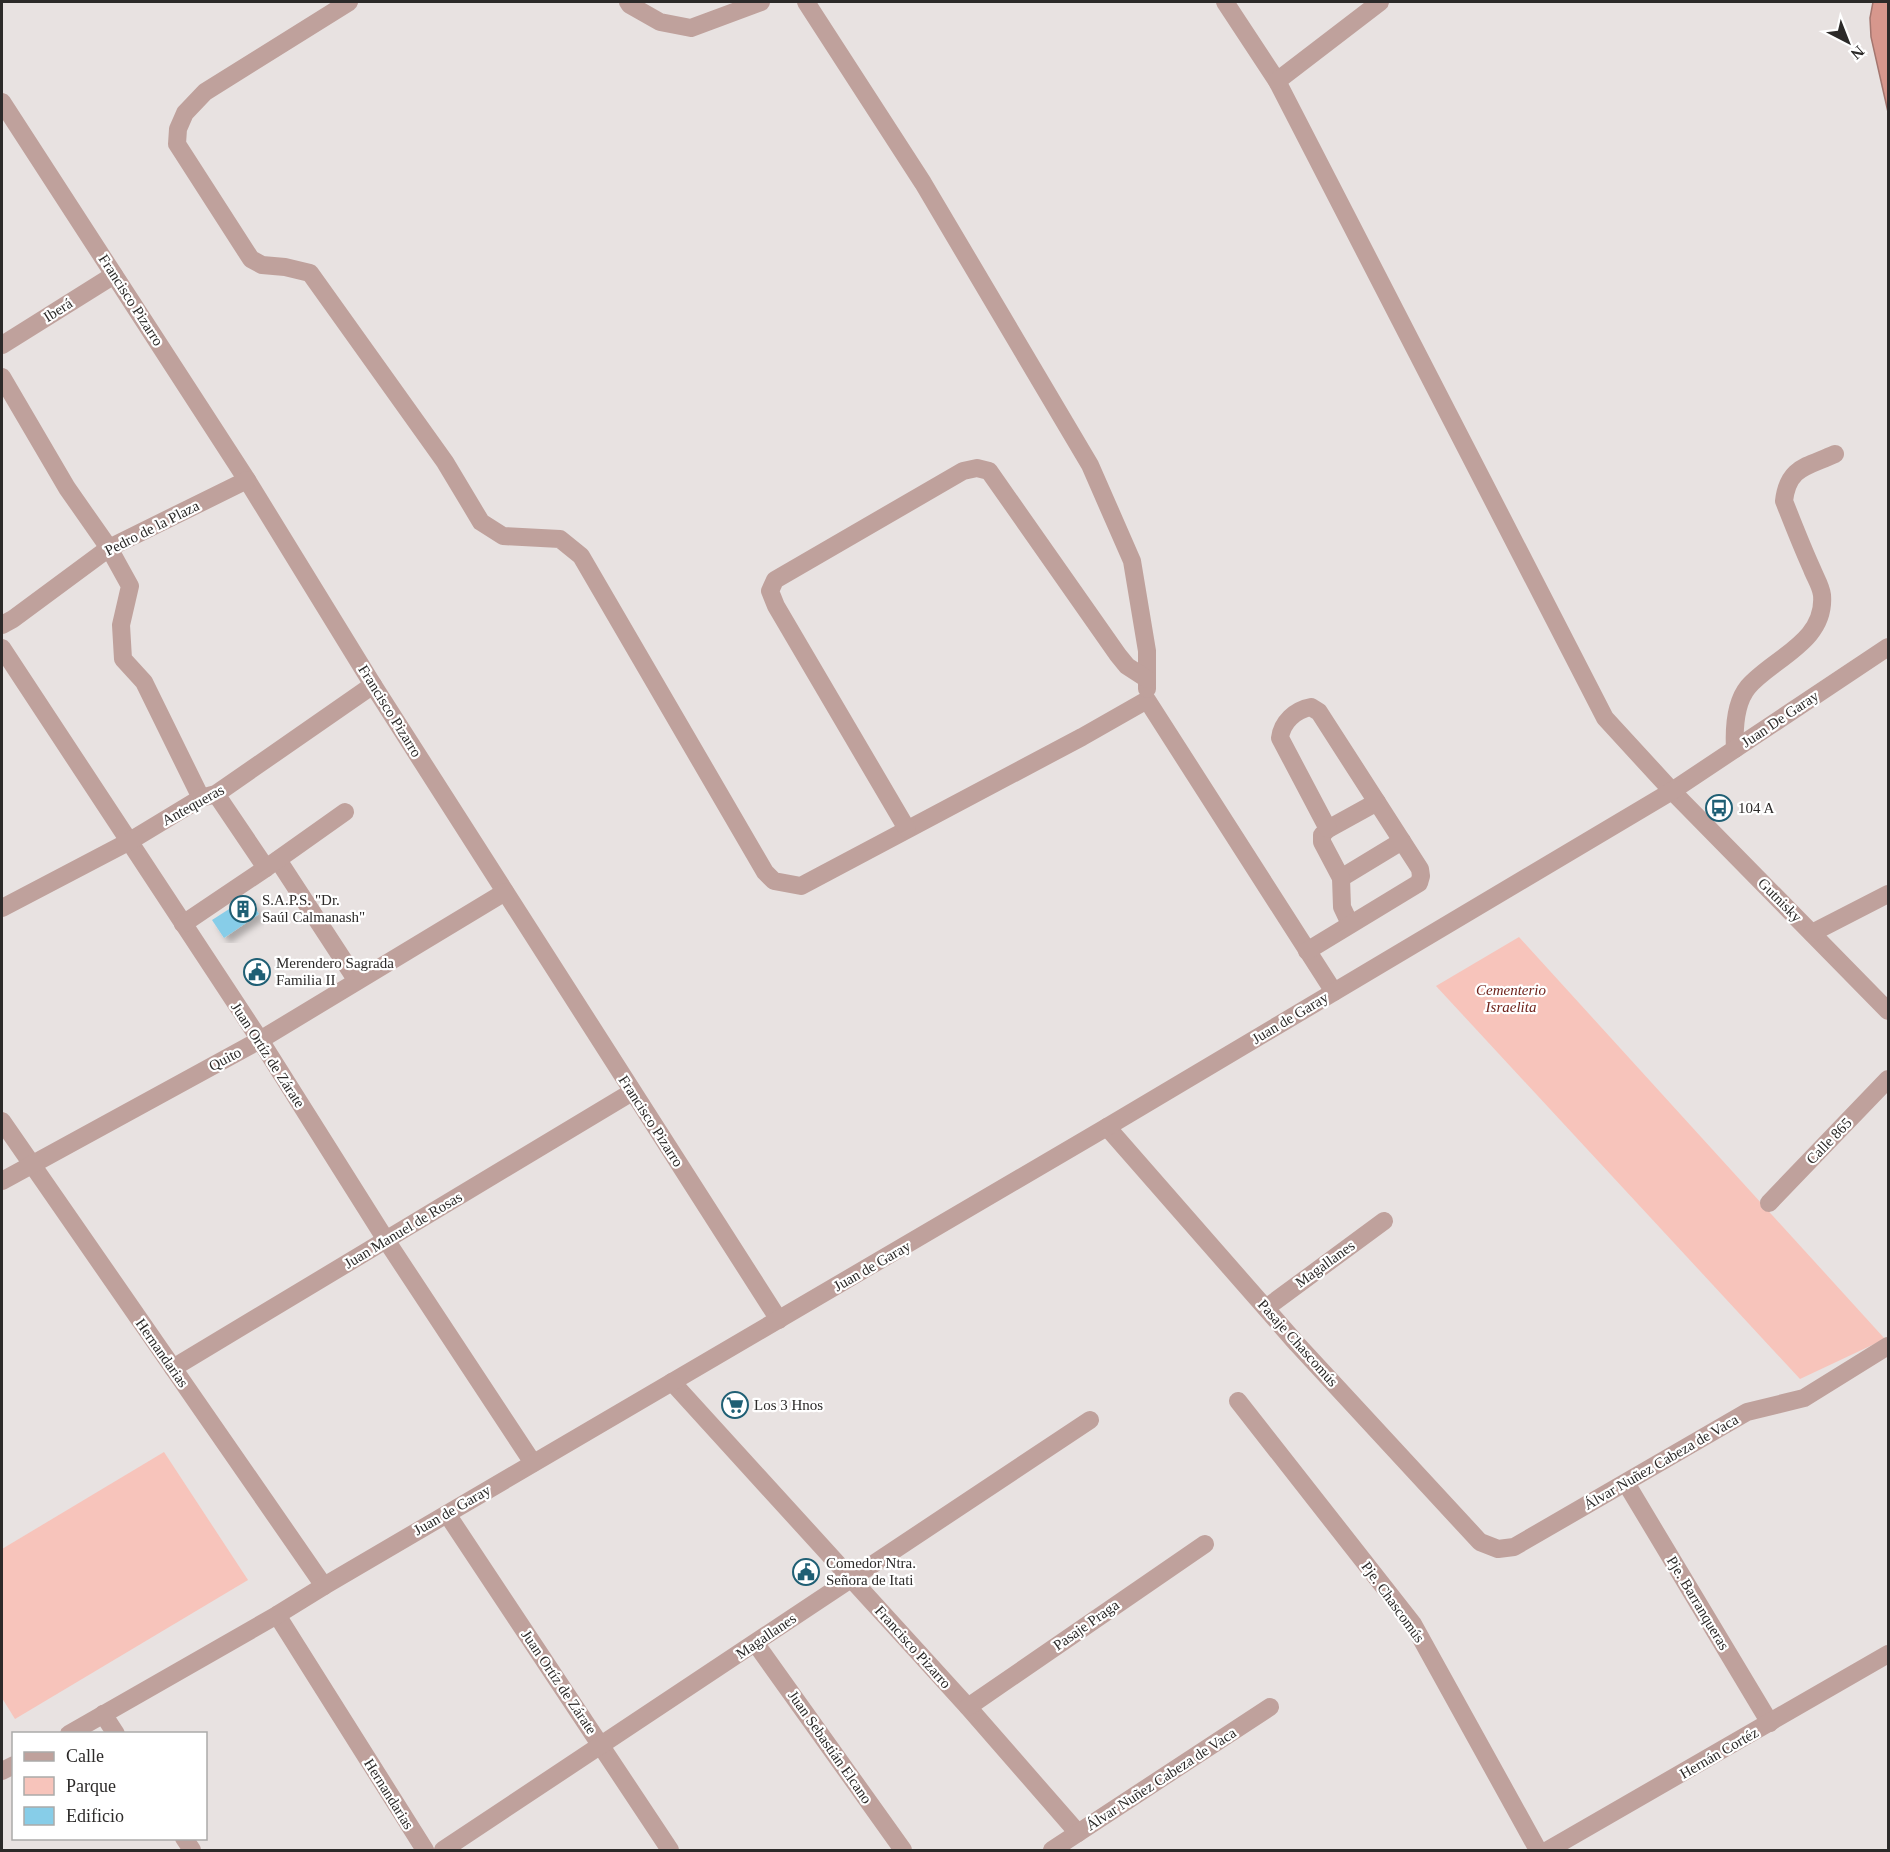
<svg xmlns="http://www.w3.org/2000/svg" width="1890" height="1852" font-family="'Times New Roman',serif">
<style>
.green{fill:#f7c4bb}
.water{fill:#d7978d;stroke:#a4766f;stroke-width:1.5}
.building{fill:#87cde8;filter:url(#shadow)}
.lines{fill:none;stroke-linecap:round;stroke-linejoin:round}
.minor{stroke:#bfa19c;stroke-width:18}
.labels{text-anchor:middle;stroke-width:4.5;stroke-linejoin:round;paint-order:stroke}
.street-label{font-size:15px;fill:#2c2a29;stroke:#fff}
.poi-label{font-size:15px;fill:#2c2a29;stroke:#fff;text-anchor:start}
.park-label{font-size:15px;font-style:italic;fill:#6f231b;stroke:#fff}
</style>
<defs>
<filter id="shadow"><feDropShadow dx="5.5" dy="5.5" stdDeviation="3" flood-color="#0004"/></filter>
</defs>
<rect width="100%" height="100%" fill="#e8e2e1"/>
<!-- green -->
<g class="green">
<path d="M1519,937L1885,1339L1800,1379L1436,986Z"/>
<path d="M164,1452L248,1580L15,1719L2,1698V1549Z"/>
</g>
<!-- water -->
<path class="water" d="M1873,2H1888V112L1871,37L1870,18Z"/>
<!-- building -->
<path class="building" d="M248,897L259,914L224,938L212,920Z"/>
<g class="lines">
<!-- minor -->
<g class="minor">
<path d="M349,2L205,92L185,113L178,129L177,144L251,259L262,265L285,267L310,273L445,462L481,522L503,536L560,539L581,556L765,872L774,881L801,886L1082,737L1147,700L1334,992"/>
<path d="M628,2L630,5L660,22L691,28L761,2"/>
<path d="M806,2L923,183L1090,465L1132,561L1147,651V689"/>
<path d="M1225,2L1277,81L1605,718L1672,791L1888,1011"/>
<path d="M1277,81L1380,2"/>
<path d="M2,102L247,480L373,685L779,1320"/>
<path d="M2,345L114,275"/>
<path d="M2,377L67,488L109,548L130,586L121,625L123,659L144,682L201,798"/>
<path d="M2,625L13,619L109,548L247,480"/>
<path d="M2,648L260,1040L386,1240L533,1463"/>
<path d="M1735,749C1734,730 1735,703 1748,687C1773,658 1826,642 1822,595C1821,586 1815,577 1812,569C1802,547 1793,524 1784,501C1788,467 1806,467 1835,454"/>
<path d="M216,794L266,868"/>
<path d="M907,829L776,606L770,591L775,580L963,471L977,468L989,471L1118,655L1127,666L1147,679"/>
<path d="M278,860L357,981"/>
<path d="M1341,878L1402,841"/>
<path d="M2,908L130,841L201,798L216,794L373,685"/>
<path d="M183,924L266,868L345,812"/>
<path d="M1350,924L1342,907L1341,878L1322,842V835L1328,829L1377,802"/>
<path d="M1812,933L1888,894"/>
<path d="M1307,951L1419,883L1421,876L1420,869L1319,712L1311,707C1295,710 1282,722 1280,738L1328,829"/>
<path d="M2,1121L324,1586"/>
<path d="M1107,1127L1297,1344L1480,1542L1498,1549L1514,1547L1747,1412L1804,1398L1888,1346"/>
<path d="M2,1181L260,1040L505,892"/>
<path d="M1769,1203L1888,1079"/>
<path d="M1266,1308L1384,1221"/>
<path d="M173,1368L632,1092"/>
<path d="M672,1382L968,1707L1078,1833"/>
<path d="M1238,1401L1413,1624L1538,1850"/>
<path d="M1626,1483L1770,1723"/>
<path d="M447,1514L670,1850"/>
<path d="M277,1615L425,1850"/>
<path d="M756,1644L903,1850"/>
<path d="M968,1707L1205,1544"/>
<path d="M103,1714L116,1734"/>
<path d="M69,1734L277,1615L324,1586L1107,1127L1672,791L1888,647"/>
<path d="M2,1771L14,1765"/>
<path d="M184,1838L192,1850"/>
<path d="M443,1850L1090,1420"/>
<path d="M1052,1850L1270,1707"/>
<path d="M1548,1850L1888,1654"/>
</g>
</g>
<!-- icons -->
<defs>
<symbol id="bus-ring" viewBox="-11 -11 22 22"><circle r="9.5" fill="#fff" stroke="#1f5f74" stroke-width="1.5"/><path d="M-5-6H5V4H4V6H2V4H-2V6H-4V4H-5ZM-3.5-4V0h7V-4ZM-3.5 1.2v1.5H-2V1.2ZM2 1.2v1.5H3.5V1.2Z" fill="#1f5f74"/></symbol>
<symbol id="building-ring" viewBox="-11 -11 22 22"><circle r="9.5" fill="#fff" stroke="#1f5f74" stroke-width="1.5"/><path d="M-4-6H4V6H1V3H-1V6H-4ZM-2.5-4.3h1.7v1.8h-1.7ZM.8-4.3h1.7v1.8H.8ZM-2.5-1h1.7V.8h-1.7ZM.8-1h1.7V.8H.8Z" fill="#1f5f74"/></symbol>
<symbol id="civic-ring" viewBox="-11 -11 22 22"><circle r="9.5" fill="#fff" stroke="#1f5f74" stroke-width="1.5"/><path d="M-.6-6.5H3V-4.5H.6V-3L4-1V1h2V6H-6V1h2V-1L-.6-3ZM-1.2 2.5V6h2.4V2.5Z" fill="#1f5f74"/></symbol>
<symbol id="supermarket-ring" viewBox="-11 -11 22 22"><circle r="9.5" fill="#fff" stroke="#1f5f74" stroke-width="1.5"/><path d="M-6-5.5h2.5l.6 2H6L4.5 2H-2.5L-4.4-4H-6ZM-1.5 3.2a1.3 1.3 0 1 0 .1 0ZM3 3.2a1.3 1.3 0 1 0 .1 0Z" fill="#1f5f74"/></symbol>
</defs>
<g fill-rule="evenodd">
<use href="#bus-ring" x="1704" y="793" width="30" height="30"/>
<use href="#building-ring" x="228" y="894" width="30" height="30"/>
<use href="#civic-ring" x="242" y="957" width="30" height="30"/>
<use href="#supermarket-ring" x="720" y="1390" width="30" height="30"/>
<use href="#civic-ring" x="791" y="1557" width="30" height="30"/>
</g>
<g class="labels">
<!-- street labels -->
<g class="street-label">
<text transform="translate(131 300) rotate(57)" y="5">Francisco Pizarro</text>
<text transform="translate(58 310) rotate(-32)" y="5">Iberá</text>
<text transform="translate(152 528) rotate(-27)" y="5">Pedro de la Plaza</text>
<text transform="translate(390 711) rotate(58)" y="5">Francisco Pizarro</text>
<text transform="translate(1780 719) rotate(-34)" y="5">Juan De Garay</text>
<text transform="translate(193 805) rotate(-29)" y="5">Antequeras</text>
<text transform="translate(1780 900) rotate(45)" y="5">Gutnisky</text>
<text transform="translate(1290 1018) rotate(-31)" y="5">Juan de Garay</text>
<text transform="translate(268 1055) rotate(57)" y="5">Juan Ortíz de Zárate</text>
<text transform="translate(225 1059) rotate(-28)" y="5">Quito</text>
<text transform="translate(651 1121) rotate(57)" y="5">Francisco Pizarro</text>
<text transform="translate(1829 1141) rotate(-46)" y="5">Calle 865</text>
<text transform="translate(403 1230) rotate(-31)" y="5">Juan Manuel de Rosas</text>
<text transform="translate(1325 1264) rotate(-36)" y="5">Magallanes</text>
<text transform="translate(872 1266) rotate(-30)" y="5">Juan de Garay</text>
<text transform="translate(1298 1343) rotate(48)" y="5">Pasaje Chascomús</text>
<text transform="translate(162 1353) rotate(55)" y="5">Hernandarias</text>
<text transform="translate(1661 1462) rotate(-30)" y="5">Álvar Nuñez Cabeza de Vaca</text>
<text transform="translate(452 1510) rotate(-30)" y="5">Juan de Garay</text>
<text transform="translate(1393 1602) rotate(54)" y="5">Pje. Chascomús</text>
<text transform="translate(1698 1603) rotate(59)" y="5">Pje. Barranqueras</text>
<text transform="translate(1086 1625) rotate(-35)" y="5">Pasaje Praga</text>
<text transform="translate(766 1636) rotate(-34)" y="5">Magallanes</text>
<text transform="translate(913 1647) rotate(48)" y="5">Francisco Pizarro</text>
<text transform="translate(559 1682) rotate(56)" y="5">Juan Ortíz de Zárate</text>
<text transform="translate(830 1747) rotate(55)" y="5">Juan Sebastián Elcano</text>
<text transform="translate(1719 1753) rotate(-30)" y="5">Hernán Cortéz</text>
<text transform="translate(1161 1779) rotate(-33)" y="5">Álvar Nuñez Cabeza de Vaca</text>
<text transform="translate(389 1794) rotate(58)" y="5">Hernandarias</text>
</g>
<!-- poi labels -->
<g class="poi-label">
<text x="1738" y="813">104 A</text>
<text x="262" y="905">S.A.P.S. "Dr.<tspan x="262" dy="17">Saúl Calmanash"</tspan></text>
<text x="276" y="968">Merendero Sagrada<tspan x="276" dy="17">Familia II</tspan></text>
<text x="754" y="1410">Los 3 Hnos</text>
<text x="826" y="1568">Comedor Ntra.<tspan x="826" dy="17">Señora de Itati</tspan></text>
</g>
<!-- park labels -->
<g class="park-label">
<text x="1511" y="995">Cementerio<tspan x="1511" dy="17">Israelita</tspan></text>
</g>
</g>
<!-- border -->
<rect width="1890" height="1852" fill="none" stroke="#2c2a29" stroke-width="6"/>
<!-- legend -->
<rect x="12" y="1732" width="195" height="108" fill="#ffffff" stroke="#abaaa9" stroke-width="1.5"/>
<rect x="24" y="1752" width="30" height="9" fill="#bfa19c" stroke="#abaaa9" stroke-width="1.5"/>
<text x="66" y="1762" font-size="18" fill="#2c2a29">Calle</text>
<rect x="24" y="1777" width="30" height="18" fill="#f7c4bb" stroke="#abaaa9" stroke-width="1.5"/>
<text x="66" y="1792" font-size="18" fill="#2c2a29">Parque</text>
<rect x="24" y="1807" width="30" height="18" fill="#87cde8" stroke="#abaaa9" stroke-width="1.5"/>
<text x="66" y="1822" font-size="18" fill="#2c2a29">Edificio</text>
<!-- north arrow -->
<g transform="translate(1848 42) rotate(138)" stroke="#ffffff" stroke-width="4.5" paint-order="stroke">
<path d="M0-4.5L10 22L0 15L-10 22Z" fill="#2c2a29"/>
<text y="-9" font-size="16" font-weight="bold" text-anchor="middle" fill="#2c2a29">N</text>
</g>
</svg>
